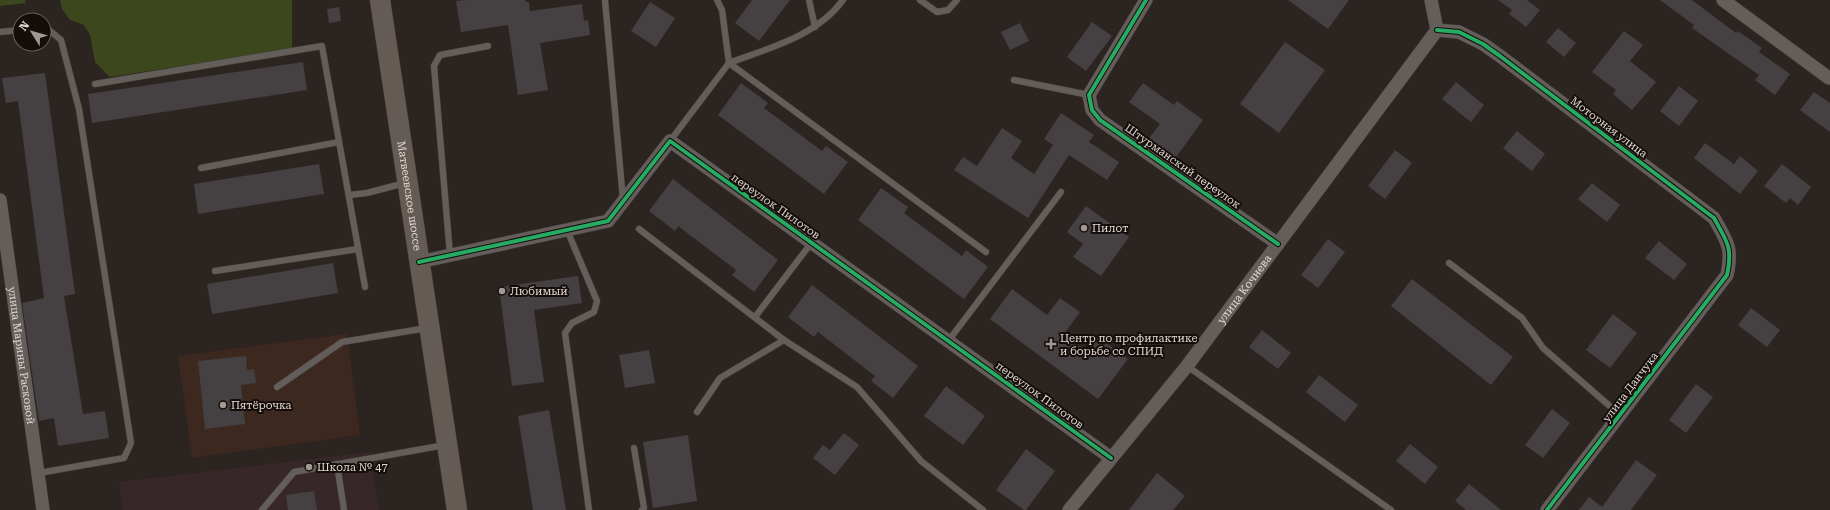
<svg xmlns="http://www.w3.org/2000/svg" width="1830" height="510" font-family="'Roboto Serif',serif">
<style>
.built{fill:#3c281f}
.education{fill:#382729}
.green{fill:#3c471d}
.building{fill:#454041}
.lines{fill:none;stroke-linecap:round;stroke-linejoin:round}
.service-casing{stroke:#49413e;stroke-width:7}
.minor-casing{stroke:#49413e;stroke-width:14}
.primary-casing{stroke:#49413e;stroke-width:21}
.service{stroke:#645e5b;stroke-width:6}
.minor{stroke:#645e5b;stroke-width:13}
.primary{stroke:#635b54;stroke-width:20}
.cycleway-casing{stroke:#140d0a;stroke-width:6}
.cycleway{stroke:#26ab63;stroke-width:4}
.poi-dot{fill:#a29894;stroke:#140d0a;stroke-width:1.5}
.labels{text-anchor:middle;stroke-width:4;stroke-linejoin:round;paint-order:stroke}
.street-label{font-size:11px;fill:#e1d7d2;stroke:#140d0a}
.poi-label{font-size:11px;fill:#e1d7d2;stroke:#140d0a;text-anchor:start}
</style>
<rect width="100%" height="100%" fill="#2c2420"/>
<!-- built -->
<path class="built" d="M347,334L360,435L192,458L178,356Z"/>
<!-- education -->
<path class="education" d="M370,452L379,510H122L119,482Z"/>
<!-- green -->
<g class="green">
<path d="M0,0H25L26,3L0,6Z"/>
<path d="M60,0H292V49L110,77L95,62L90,35L84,25L70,20L62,9Z"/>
</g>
<!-- building -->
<g class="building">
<path d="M465,0H525L526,2H529L530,11L582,4L584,21L588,20L590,35L540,43L548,90L518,95L508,25L461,32L456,1Z"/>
<path d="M752,0H790L759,41L735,23Z"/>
<path d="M1288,0H1349L1328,29Z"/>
<path d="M1498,0H1527L1540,10L1526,27L1509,14L1512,10Z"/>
<path d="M1660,0H1692L1736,33L1738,31L1762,48L1759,52L1790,74L1775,95L1755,80L1759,75L1692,28L1694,25Z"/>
<path d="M650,2L675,18L656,47L631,31Z"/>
<path d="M339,7L341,21L329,23L327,9Z"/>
<path d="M1092,22L1112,36L1086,71L1067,57Z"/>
<path d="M1020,23L1029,41L1010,50L1001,32Z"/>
<path d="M1558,28L1576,43L1564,57L1546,42Z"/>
<path d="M1624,31L1643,45L1630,61L1656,82L1632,110L1613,94L1616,90L1592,72Z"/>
<path d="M1285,42L1325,70L1279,133L1240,104Z"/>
<path d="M303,62L307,90L92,123L88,94Z"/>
<path d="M45,73L75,294L64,296L83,414L105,411L109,438L58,446L54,418L39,421L22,303L44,298L18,101L6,103L2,78Z"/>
<path d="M1456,82L1484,105L1471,122L1442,99Z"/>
<path d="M741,83L768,103L764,108L822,151L826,146L848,162L824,194L718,115Z"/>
<path d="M1143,83L1174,105L1177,101L1203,120L1174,160L1147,141L1160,124L1129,102Z"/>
<path d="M1679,86L1698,101L1679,126L1660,111Z"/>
<path d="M1814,92L1830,103V132L1800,110Z"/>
<path d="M1061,113L1094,135L1089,142L1119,162L1107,180L1069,155L1028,218L954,170L963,157L977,166L1002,128L1022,141L1011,158L1034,174L1053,145L1044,139Z"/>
<path d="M1517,131L1545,154L1532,171L1503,148Z"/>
<path d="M1705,143L1734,164L1740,156L1758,171L1740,194L1694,158Z"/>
<path d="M1395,150L1412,163L1385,199L1368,186Z"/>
<path d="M319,164L324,194L198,214L194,184Z"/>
<path d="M1782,164L1811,187L1798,205L1790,198L1786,203L1764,186Z"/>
<path d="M673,179L778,260L754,292L732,275L736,270L678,226L675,231L649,211Z"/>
<path d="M1592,183L1620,205L1607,222L1578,199Z"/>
<path d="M881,188L908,207L904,213L962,256L966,250L988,267L964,299L858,220Z"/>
<path d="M1086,206L1129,237L1101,276L1073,257L1083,244L1067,232Z"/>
<path d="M1328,239L1345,252L1318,288L1301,275Z"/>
<path d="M1659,241L1687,264L1674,280L1645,258Z"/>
<path d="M333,263L338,293L212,314L207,284Z"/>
<path d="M578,276L582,303L534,310L544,382L512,386L499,287Z"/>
<path d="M1412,279L1513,357L1491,385L1391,306Z"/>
<path d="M812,285L918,366L893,398L871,381L875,376L818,332L814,337L788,317Z"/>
<path d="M1012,289L1047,315L1060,298L1080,312L1064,334L1087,352L1098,337L1128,359L1098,399L990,319Z"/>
<path d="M1751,308L1780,330L1767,347L1738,325Z"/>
<path d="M1613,314L1637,333L1610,368L1586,350Z"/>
<path d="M1262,330L1291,353L1278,369L1249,347Z"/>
<path d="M649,350L655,383L625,388L619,355Z"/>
<path d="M246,356L247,370L254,369L256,383L241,385L245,424L205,429L198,361Z"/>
<path d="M1319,375L1358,405L1345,422L1306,392Z"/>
<path d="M1696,384L1713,397L1686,433L1669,420Z"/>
<path d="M946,386L985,416L963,445L924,416Z"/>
<path d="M1552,409L1570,423L1543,458L1525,445Z"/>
<path d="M549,410L566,510H533L518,416Z"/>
<path d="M844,433L859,445L835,475L813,458L823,445L830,450Z"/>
<path d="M688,435L697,501L653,508L643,442Z"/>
<path d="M1410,444L1438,467L1425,484L1396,461Z"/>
<path d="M1026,449L1055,471L1026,510H1024L996,490Z"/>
<path d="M1636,460L1657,475L1631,510H1579L1589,497L1602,507Z"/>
<path d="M1157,473L1185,496L1173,510H1129Z"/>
<path d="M1469,484L1501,510H1466L1455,501Z"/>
<path d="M314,491L317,510H288L286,495Z"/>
</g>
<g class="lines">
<defs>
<g id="service">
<path d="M605,0L623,200"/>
<path d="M717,0L722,10L729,63C769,48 817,36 843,0"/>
<path d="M809,0L815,27"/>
<path d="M920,0L937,12L948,10L957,0"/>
<path d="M0,32L20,30"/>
<path d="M1014,80L1089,95"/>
<path d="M95,84L322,46L365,287"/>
<path d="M670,141L729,63L986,252"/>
<path d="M201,168L339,142"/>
<path d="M349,195L367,193L405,183"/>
<path d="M639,229L784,340L857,387L921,461L983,510"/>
<path d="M567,230L597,301L594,312L572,323L565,333L589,510"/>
<path d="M450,255L434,66L440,55L488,46"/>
<path d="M1449,263L1522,318L1543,348L1620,415"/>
<path d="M215,271L358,249"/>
<path d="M755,317L812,242"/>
<path d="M949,340L1061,192"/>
<path d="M1187,366L1391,510"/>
<path d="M277,387L342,342L427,328"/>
<path d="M697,412L720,378L784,340"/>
<path d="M634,448L644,508L642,510"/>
<path d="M337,464L344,510"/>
<path d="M39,473L124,458L131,443L79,109L61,40L49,30H44"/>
<path d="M262,510L294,472L445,445"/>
</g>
<g id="minor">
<path d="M1146,0L1089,95L1092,110L1100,120L1278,244"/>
<path d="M1723,0L1829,78"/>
<path d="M1437,30L1459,32L1483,44L1500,56L1714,218C1727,242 1733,247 1727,275L1547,510"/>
<path id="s1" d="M0,200L43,510"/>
<path d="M419,262L608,221L670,141L1111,458"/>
<path id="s2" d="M1069,510L1187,366L1437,30L1431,0"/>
</g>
<g id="primary">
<path id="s3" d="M380,0L457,510"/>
</g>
</defs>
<!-- service casing -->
<use href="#service" class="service-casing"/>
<!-- minor casing -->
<use href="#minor" class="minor-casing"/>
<!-- primary casing -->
<use href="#primary" class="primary-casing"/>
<!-- service -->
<use href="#service" class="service"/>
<!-- minor -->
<use href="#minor" class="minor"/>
<!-- primary -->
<use href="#primary" class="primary"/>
<defs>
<g id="cycleway">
<path d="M1146,0L1089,95L1092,110L1100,120L1278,244"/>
<path d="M1437,30L1459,32L1483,44L1500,56L1714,218C1727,242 1733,247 1727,275L1547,510"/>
<path d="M419,262L608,221L670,141L1111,458"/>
</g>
</defs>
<!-- cycleway casing -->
<use href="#cycleway" class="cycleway-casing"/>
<!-- cycleway -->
<use href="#cycleway" class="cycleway"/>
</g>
<!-- markers -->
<g class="poi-dot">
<circle cx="1084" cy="228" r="4"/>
<circle cx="502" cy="291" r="4"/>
<path d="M1049 338h4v4h4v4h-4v4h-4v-4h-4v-4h4z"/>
<circle cx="223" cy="405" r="4"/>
<circle cx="309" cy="467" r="4"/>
</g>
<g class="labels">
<!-- street labels -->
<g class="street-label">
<text transform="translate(1609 127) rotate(37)" y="4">Моторная улица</text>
<text transform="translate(1183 166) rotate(35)" y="4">Штурманский переулок</text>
<text dy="4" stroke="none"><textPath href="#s3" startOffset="198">Матвеевское шоссе</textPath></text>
<text transform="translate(776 206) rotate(35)" y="4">переулок Пилотов</text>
<text dy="4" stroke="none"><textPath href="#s2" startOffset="282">улица Кочнева</textPath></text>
<text dy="4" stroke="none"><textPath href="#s1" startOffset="157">улица Марины Расковой</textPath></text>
<text transform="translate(1630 387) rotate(-53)" y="4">улица Данчука</text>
<text transform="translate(1040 395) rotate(36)" y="4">переулок Пилотов</text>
</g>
<!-- poi labels -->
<g class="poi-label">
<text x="1092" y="232">Пилот</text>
<text x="510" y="295">Любимый</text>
<text x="1060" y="342">Центр по профилактике<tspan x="1060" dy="13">и борьбе со СПИД</tspan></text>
<text x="231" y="409">Пятёрочка</text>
<text x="317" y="471">Школа № 47</text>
</g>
</g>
<!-- north arrow -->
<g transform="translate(32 32) rotate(307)"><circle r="19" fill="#140d0a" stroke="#665e5a"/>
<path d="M0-3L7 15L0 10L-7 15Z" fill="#a29894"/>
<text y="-6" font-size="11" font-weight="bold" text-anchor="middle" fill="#e1d7d2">N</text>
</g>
</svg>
